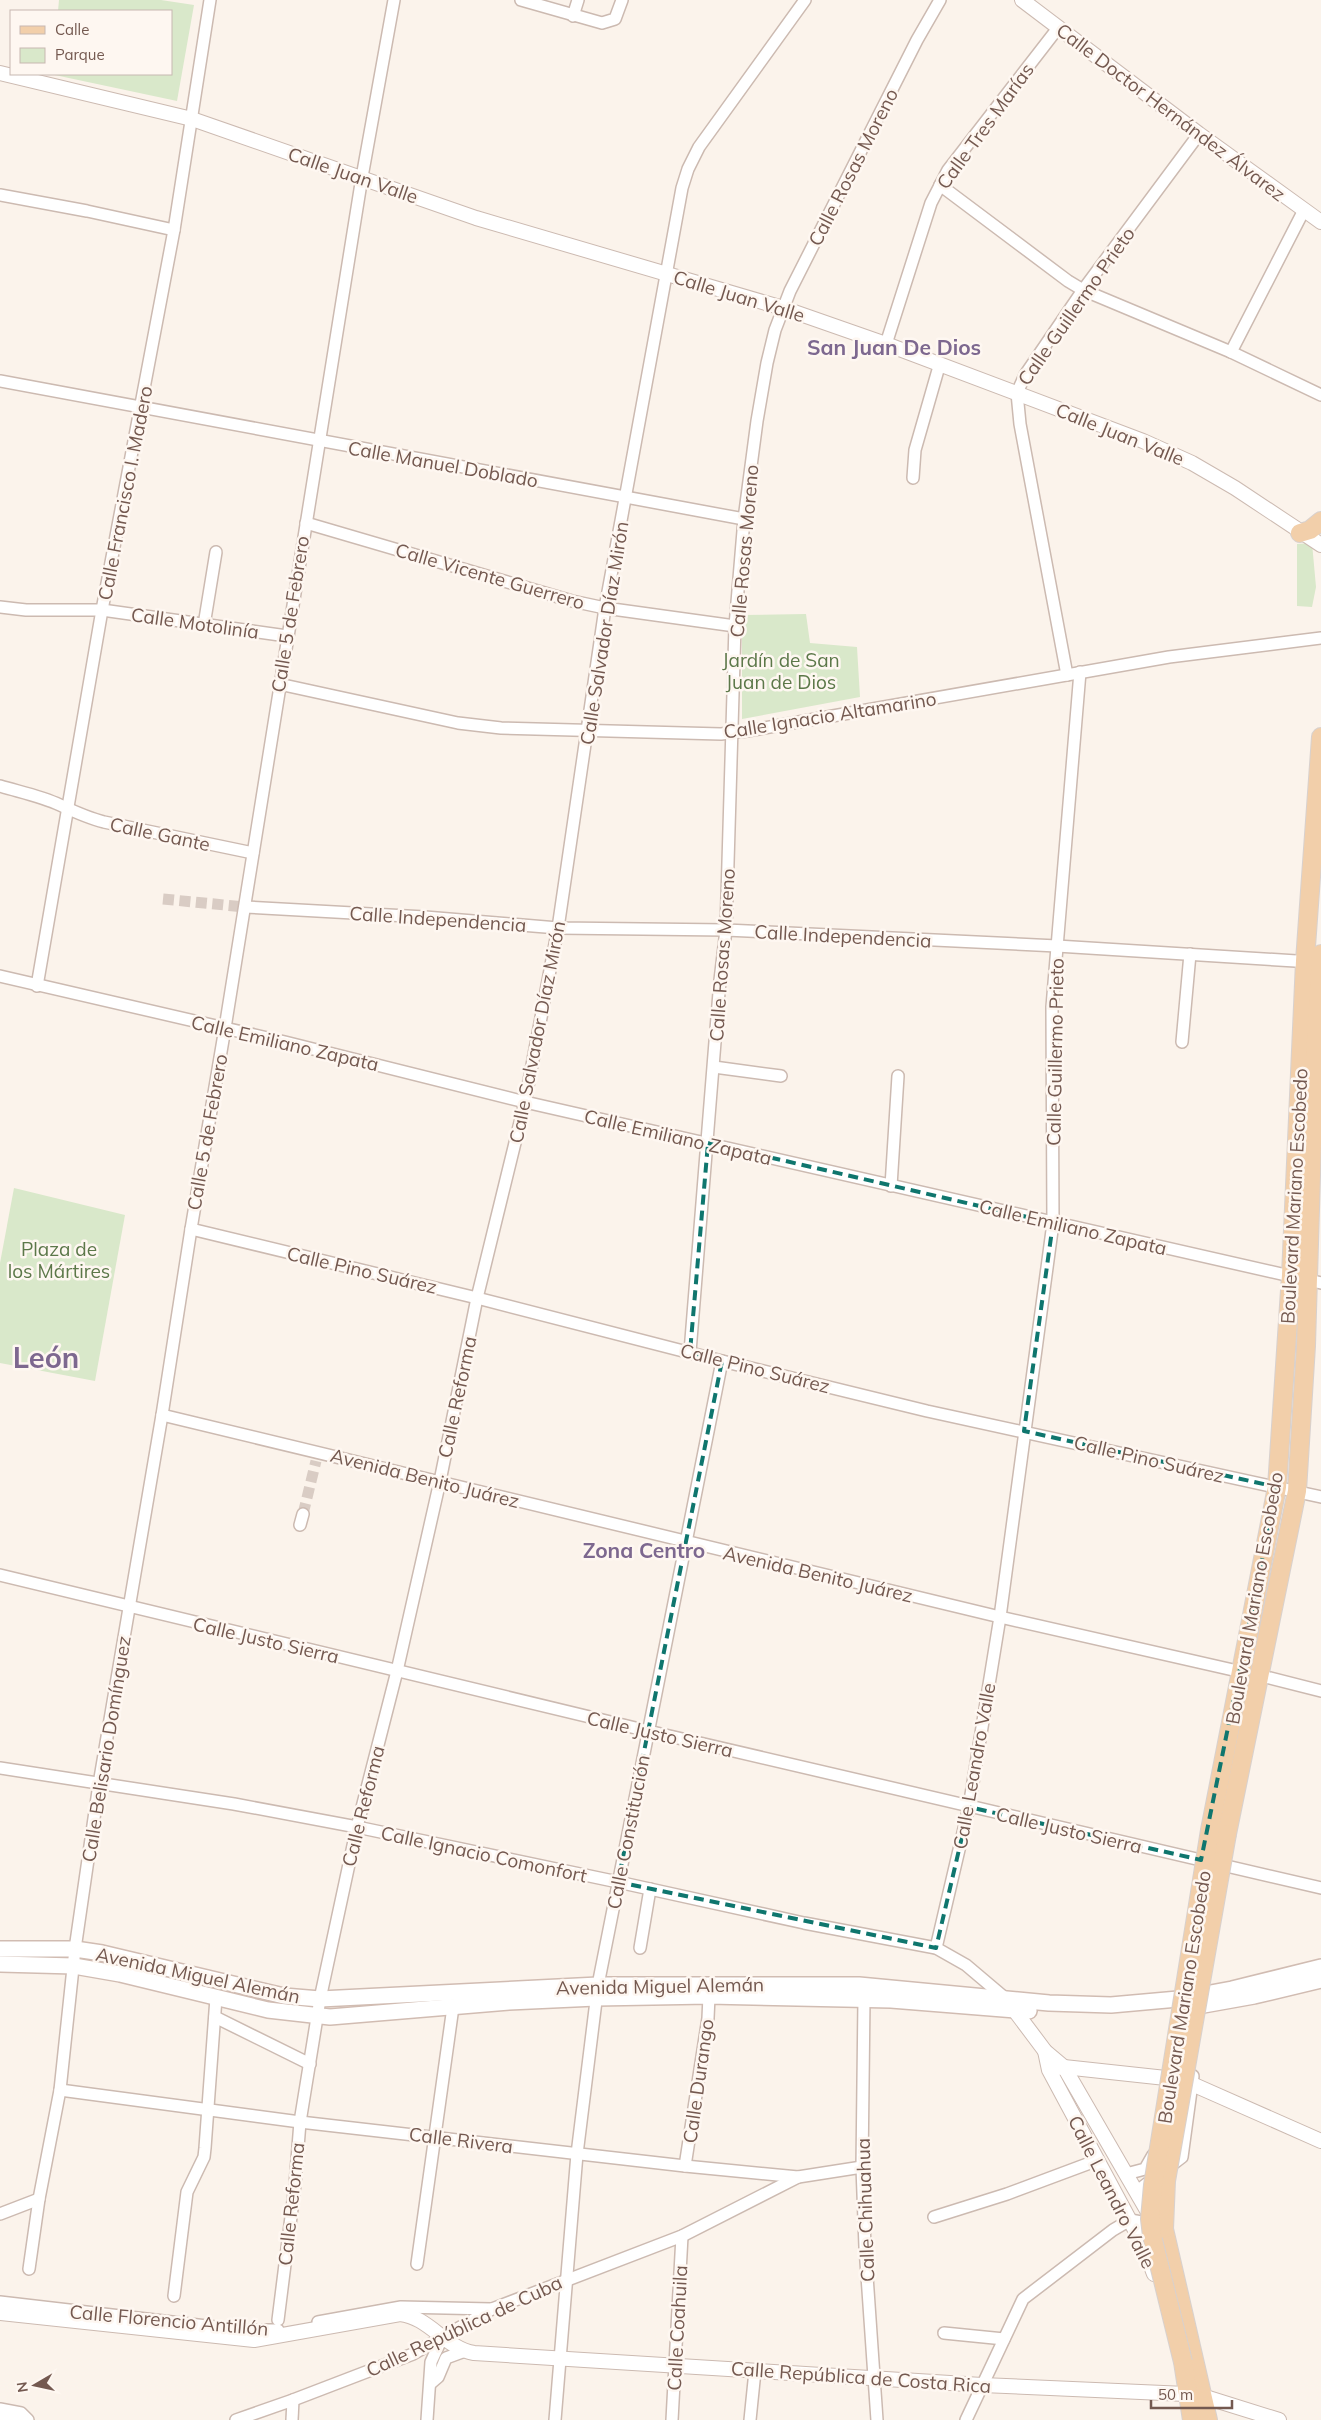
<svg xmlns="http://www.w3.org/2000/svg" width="1321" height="2420" font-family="Mulish,sans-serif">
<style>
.green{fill:#d9e8ca}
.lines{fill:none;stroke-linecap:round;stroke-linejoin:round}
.minor-tunnel{stroke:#d9ccc4;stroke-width:11;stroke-dasharray:11 5.5;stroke-linecap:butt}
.minor-casing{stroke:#ccbab1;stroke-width:14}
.tertiary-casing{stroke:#ccbab1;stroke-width:16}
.secondary-casing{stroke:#d1bcb2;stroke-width:18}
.primary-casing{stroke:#d8d1ce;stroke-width:20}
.minor{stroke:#fff;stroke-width:11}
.tertiary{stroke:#fff;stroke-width:14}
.secondary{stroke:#fff;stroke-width:15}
.primary{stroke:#f2cfaa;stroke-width:18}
.primary-bridge-casing{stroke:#d8d1ce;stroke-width:20;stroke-linecap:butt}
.primary-bridge{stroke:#f2cfaa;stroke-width:18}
.marked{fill:none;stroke:#0f766e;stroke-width:4;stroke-dasharray:10 6;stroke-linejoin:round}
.labels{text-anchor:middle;stroke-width:5;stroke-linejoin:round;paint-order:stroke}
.street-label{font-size:19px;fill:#745950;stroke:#fef7f1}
.park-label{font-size:19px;fill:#5c7849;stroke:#fef7f1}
.quarter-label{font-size:21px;font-weight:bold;fill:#7d688f;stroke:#fef7f1}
.town-label{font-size:29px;font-weight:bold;fill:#7d688f;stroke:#fef7f1}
</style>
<rect width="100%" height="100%" fill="#fbf3eb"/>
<!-- green -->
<g class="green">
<path d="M59,0H161L194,5L177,101L50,74H171V11H58Z"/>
<path d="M1312,543L1316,587L1312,607L1297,606V544Z"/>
<path d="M806,614L810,643L857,647L860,697L742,719V615Z"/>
<path d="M14,1188L125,1215L95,1381L0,1363V1263Z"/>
</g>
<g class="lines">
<!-- minor-tunnel -->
<g class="minor-tunnel">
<path d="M163,899L245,907"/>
<path d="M303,1514L316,1461"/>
</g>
<defs>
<g id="minor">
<path d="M521,0L602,23L615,19L622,0"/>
<path d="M573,16L578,0"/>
<path d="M940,185L1068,281L1083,290L1231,352L1321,395"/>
<path d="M0,195L87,211L174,230"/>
<path d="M886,344L931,203L948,170L1058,28"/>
<path d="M1231,352L1304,210"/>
<path d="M0,381L744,519"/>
<path d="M913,478L915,450L940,363"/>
<path d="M306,523L572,601L605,608L735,626"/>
<path d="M0,607L26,610H102L287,636"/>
<path d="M204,625L216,552"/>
<path d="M1067,675L1020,424L1017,393L1025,375L1083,290L1199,134"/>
<path d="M279,684L458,723L501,728L721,734L747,731L1169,657L1321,638"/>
<path d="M0,786C20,792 41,796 60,805C75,812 88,818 104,822L253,853"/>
<path d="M245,907L425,917L558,928L726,930L1057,946L1312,962"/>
<path d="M0,976L285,1042L525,1102L1321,1283"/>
<path d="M37,986L102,610L174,230L210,0"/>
<path d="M1182,1042L1190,954"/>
<path d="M714,1067L781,1076"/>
<path d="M891,1186L898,1076"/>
<path d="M191,1229L477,1298L722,1361L927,1411L1321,1497"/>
<path d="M690,1352L720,980L726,930L735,626L744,519L757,421L767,363L775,330L790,291L917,40L940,0"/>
<path d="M162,1415L1000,1617L1242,1672"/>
<path d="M300,1525L303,1514"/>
<path d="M0,1575L648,1731L1321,1888"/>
<path d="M1258,1678V1675L1321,1691"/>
<path d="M0,1768L234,1804L357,1827L618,1882L804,1923L936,1948L966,1965L1005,1998"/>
<path d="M640,1948L650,1889"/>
<path d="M936,1948L969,1807L1000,1617L1053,1223L1052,1007L1080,672"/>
<path d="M864,1999L862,2167L865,2247L877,2420"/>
<path d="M215,2017L310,2064"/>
<path d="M60,2090L300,2122L685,2166L798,2177L862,2167"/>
<path d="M685,2166L708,2018L709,1996"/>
<path d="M1126,2174L1145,2169L1153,2155"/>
<path d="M1136,2192L1182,2157L1193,2076"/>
<path d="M0,2214L39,2199"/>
<path d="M934,2217L1007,2194L1098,2160"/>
<path d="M417,2264L453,2007"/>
<path d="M29,2269L39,2199L60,2090L75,1949L99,1784L162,1415L191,1229L225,1028L362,177L394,0"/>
<path d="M174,2296L187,2192L204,2157L205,2148L216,1998"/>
<path d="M0,2302L241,2330H278"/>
<path d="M278,2320L295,2185L300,2122L320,1999L357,1827L397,1671L440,1481L477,1298L525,1102L558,928L605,608L682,188L688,169L699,147L805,0"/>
<path d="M318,2322L401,2307L491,2309"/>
<path d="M944,2333L1004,2339"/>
<path d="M431,2383L438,2377L446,2358L465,2351"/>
<path d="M0,2409L21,2413L28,2420"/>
<path d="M0,2417L26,2420"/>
<path d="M236,2420L293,2400L413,2354L492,2309L682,2236L798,2177"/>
<path d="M292,2420L293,2400"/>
<path d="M427,2420L431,2362L442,2338"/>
<path d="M555,2420L577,2154L598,1985L722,1361"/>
<path d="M672,2420L682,2236"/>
<path d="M750,2420L755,2371"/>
<path d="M966,2420L1023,2299L1113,2230L1130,2220L1147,2223L1153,2229"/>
</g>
<g id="tertiary">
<path d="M1022,0L1199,134L1321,222"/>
<path d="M0,73L192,119L476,218L783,308L886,344L1143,441L1192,463L1235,488L1321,545"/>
<path d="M1009,2003L1045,2051L1064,2067L1152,2219"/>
<path d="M1045,2051L1049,2070L1143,2245L1154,2274"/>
<path d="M1057,2068L1064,2067L1175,2079L1192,2084L1321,2141"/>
<path d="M0,2313L254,2340L400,2314C429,2317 445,2348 474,2353L982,2385L1186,2394L1202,2396L1279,2420"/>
</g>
<g id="secondary">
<path d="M0,1949H75L102,1953L284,1996L320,1999L598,1985H859L1049,2003L1111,2005L1178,1999L1232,1989L1321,1967"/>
<path d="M0,1964L74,1966L120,1974L268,2010L330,2017L509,2002L596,1998L709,1996L891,2000L1029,2011"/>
<path d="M1187,2008L1254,1996L1321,1980"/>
</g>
<g id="primary">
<path d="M1300,533L1310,530L1321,521"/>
<path d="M1210,1830L1277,1487L1291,1275L1305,961L1321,737"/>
<path d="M1227,1834L1297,1491L1306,1346L1314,1073L1321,954"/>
<path d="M1164,2229L1208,2420"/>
<path d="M1183,2362L1192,2420"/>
</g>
</defs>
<!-- minor casing -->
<use href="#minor" class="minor-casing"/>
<!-- tertiary casing -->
<use href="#tertiary" class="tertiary-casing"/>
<!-- secondary casing -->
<use href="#secondary" class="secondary-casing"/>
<!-- primary casing -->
<use href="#primary" class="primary-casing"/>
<!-- minor -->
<use href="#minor" class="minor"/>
<!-- tertiary -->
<use href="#tertiary" class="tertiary"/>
<!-- secondary -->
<use href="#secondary" class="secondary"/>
<!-- primary -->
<use href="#primary" class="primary"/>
<defs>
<g id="primary-bridge">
<path d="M1164,2229L1166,2181L1227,1834"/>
<path d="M1183,2362L1152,2236L1150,2219L1153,2185L1210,1830"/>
</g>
</defs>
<!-- primary-bridge casing -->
<use href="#primary-bridge" class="primary-bridge-casing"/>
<!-- primary-bridge -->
<use href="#primary-bridge" class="primary-bridge"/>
</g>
<!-- marked area -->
<path class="marked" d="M708,1143L1053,1223L1024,1431L1277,1487L1201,1860L969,1807L936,1948L618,1882L722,1361L690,1352Z"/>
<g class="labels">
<!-- street labels -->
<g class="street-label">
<text transform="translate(1171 112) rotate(37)" y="7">Calle Doctor Hernández Álvarez</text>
<text transform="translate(985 126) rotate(-54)" y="7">Calle Tres Marías</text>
<text transform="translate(853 167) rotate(-63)" y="7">Calle Rosas Moreno</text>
<text transform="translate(353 175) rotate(19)" y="7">Calle Juan Valle</text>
<text transform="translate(739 296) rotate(17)" y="7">Calle Juan Valle</text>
<text transform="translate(1076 306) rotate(-55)" y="7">Calle Guillermo Prieto</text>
<text transform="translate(1120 434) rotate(22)" y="7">Calle Juan Valle</text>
<text transform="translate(443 464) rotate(10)" y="7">Calle Manuel Doblado</text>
<text transform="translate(125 493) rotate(-79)" y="7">Calle Francisco I. Madero</text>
<text transform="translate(744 551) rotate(-85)" y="7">Calle Rosas Moreno</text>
<text transform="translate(490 576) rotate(16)" y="7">Calle Vicente Guerrero</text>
<text transform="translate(290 614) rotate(-81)" y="7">Calle 5 de Febrero</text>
<text transform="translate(195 623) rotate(8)" y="7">Calle Motolinía</text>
<text transform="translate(604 633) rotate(-81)" y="7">Calle Salvador Díaz Mirón</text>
<text transform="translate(830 715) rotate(-9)" y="7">Calle Ignacio Altamarino</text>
<text transform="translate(160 834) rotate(12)" y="7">Calle Gante</text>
<text transform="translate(438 919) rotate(4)" y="7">Calle Independencia</text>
<text transform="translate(843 936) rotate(3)" y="7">Calle Independencia</text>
<text transform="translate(722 955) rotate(-86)" y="7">Calle Rosas Moreno</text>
<text transform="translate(537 1032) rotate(-79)" y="7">Calle Salvador Díaz Mirón</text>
<text transform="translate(285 1043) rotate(13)" y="7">Calle Emiliano Zapata</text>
<text transform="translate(1055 1052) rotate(-89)" y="7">Calle Guillermo Prieto</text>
<text transform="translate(207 1132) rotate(-80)" y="7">Calle 5 de Febrero</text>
<text transform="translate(678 1137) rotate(13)" y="7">Calle Emiliano Zapata</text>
<text transform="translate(1294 1196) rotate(-87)" y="7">Boulevard Mariano Escobedo</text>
<text transform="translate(1073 1227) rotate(13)" y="7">Calle Emiliano Zapata</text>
<text transform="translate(362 1270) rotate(13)" y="7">Calle Pino Suárez</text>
<text transform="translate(755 1368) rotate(14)" y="7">Calle Pino Suárez</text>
<text transform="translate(457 1397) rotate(-78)" y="7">Calle Reforma</text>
<text transform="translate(1149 1459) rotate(13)" y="7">Calle Pino Suárez</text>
<text transform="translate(425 1478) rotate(14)" y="7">Avenida Benito Juárez</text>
<text transform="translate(818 1574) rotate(13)" y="7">Avenida Benito Juárez</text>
<text transform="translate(1254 1598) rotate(-80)" y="7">Boulevard Mariano Escobedo</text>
<text transform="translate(266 1640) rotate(13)" y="7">Calle Justo Sierra</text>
<text transform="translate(660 1734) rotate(13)" y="7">Calle Justo Sierra</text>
<text transform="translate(106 1749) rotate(-81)" y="7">Calle Belisario Domínguez</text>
<text transform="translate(974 1766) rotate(-80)" y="7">Calle Leandro Valle</text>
<text transform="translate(363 1806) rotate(-76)" y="7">Calle Reforma</text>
<text transform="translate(1069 1830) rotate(13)" y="7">Calle Justo Sierra</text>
<text transform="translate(628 1832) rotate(-79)" y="7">Calle Constitución</text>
<text transform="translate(484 1854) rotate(12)" y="7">Calle Ignacio Comonfort</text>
<text transform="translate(198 1975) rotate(12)" y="7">Avenida Miguel Alemán</text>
<text transform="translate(660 1986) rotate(-1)" y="7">Avenida Miguel Alemán</text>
<text transform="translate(1184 1997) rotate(-81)" y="7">Boulevard Mariano Escobedo</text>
<text transform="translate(698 2081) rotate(-82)" y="7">Calle Durango</text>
<text transform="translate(461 2140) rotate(7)" y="7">Calle Rivera</text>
<text transform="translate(1112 2192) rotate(63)" y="7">Calle Leandro Valle</text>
<text transform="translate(291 2204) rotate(-84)" y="7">Calle Reforma</text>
<text transform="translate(865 2210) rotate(-92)" y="7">Calle Chihuahua</text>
<text transform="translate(169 2320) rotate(5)" y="7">Calle Florencio Antillón</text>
<text transform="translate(464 2326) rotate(-25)" y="7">Calle República de Cuba</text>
<text transform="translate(677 2328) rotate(-87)" y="7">Calle Coahuila</text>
<text transform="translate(861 2377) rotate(4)" y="7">Calle República de Costa Rica</text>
</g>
<!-- park labels -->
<g class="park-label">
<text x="781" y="667">Jardín de San<tspan x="781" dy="22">Juan de Dios</tspan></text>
<text x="59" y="1256">Plaza de<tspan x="59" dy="22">los Mártires</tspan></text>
</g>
<!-- quarter labels -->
<g class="quarter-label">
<text x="894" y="355">San Juan De Dios</text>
<text x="644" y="1558">Zona Centro</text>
</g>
<!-- town labels -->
<g class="town-label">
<text x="46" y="1368">León</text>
</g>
</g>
<!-- legend -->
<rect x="10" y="10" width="162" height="65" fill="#fef7f1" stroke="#c7b8b1"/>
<rect x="20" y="26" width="25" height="8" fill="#f2cfaa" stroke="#c7b8b1"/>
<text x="55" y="35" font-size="15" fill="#745950">Calle</text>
<rect x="20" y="48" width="25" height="15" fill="#d9e8ca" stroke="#c7b8b1"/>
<text x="55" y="60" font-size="15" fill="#745950">Parque</text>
<!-- north arrow -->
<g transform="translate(35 2385) rotate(261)" stroke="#fef7f1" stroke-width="4" paint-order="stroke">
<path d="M0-4L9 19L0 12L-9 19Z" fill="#745950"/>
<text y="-8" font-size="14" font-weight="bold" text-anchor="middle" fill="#745950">N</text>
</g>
<!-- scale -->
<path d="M1151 2400v8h81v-8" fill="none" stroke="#745950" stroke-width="2.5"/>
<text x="1158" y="2400" font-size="15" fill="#745950" stroke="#fef7f1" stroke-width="4" paint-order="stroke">50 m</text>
</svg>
